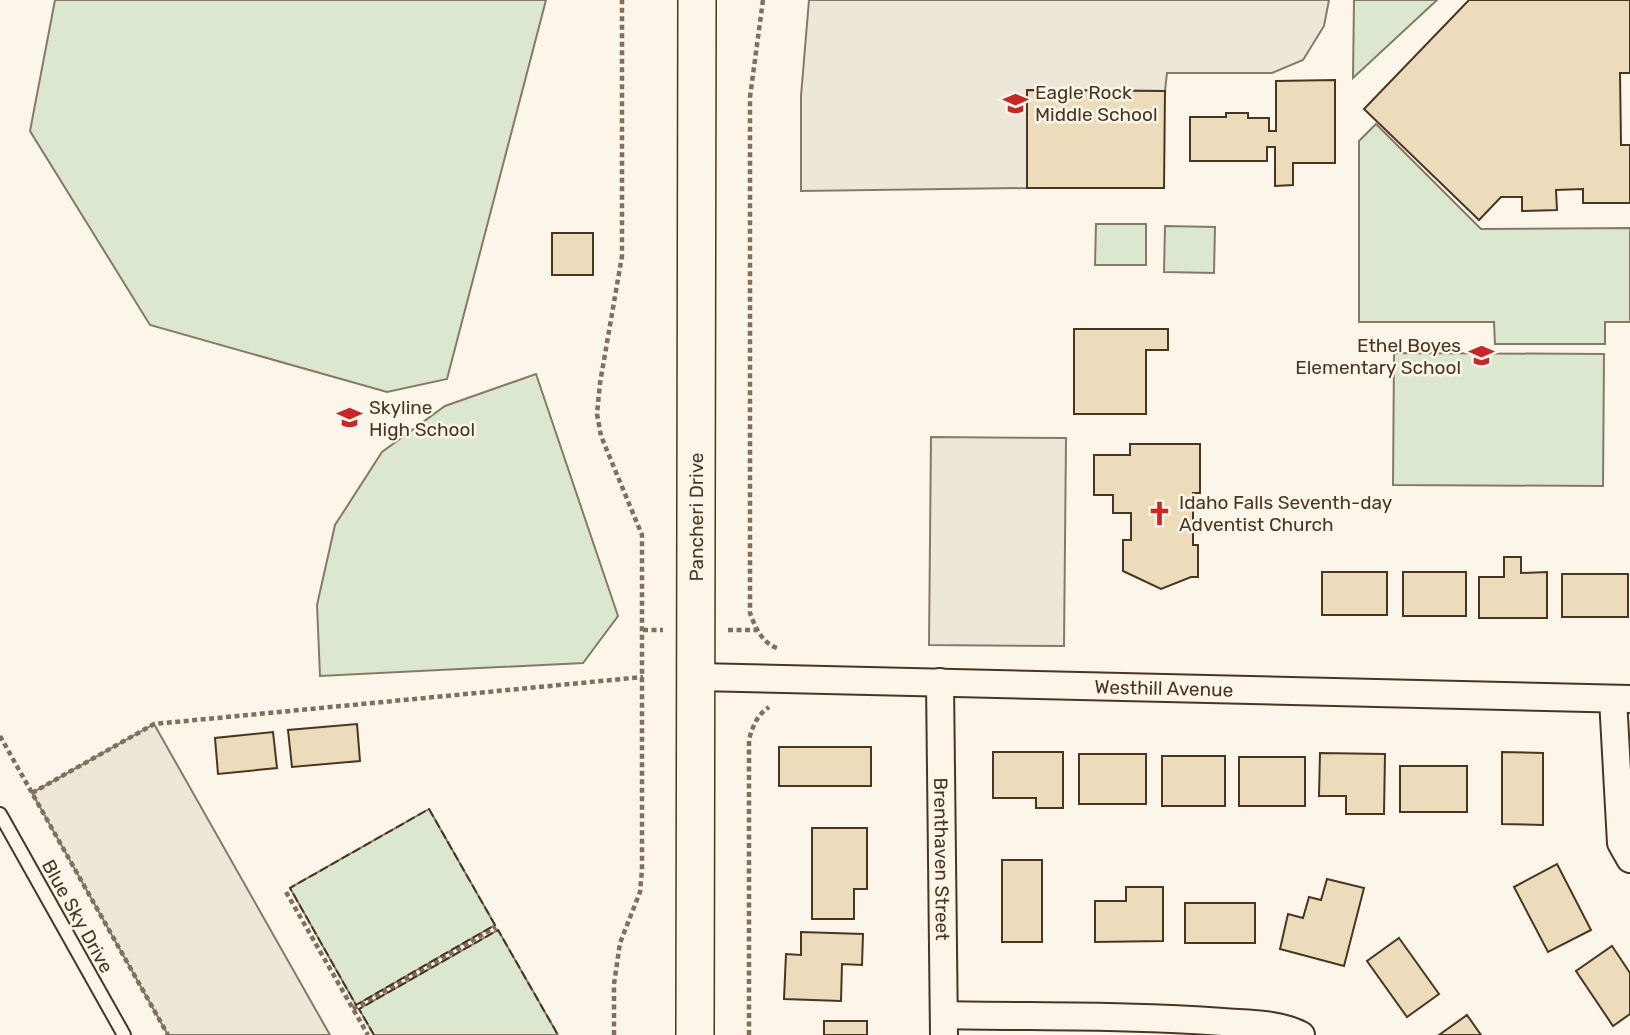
<svg xmlns="http://www.w3.org/2000/svg" width="1630" height="1035" font-family="Rubik,sans-serif">
<style>
.green{fill:#dce7d0;stroke:#887966;stroke-width:2}
.parking{fill:#ede7d9;stroke:#887966;stroke-width:2}
.building{fill:#ecdcbc;stroke:#4a3520;stroke-width:2}
.lines{fill:none;stroke-linecap:round;stroke-linejoin:round}
.lane-casing{stroke:#4a3520;stroke-width:16}
.street-casing{stroke:#4a3520;stroke-width:30}
.secondary-casing{stroke:#4a3520;stroke-width:40}
.path{stroke:#7f6f5c;stroke-width:4.5;stroke-dasharray:5 3.5;stroke-linecap:butt}
.lane{stroke:#fbf6e9;stroke-width:12}
.street{stroke:#fbf6e9;stroke-width:26}
.secondary{stroke:#fbf6e9;stroke-width:37}
.fence{stroke:#4a3520;stroke-width:2;stroke-dasharray:9 3.5;stroke-linecap:butt}
.labels{text-anchor:middle;stroke-width:5;stroke-linejoin:round;paint-order:stroke}
.poi-label{font-size:19px;fill:#4a3520;stroke:#fbf6e9;text-anchor:start}
.street-label{font-size:19px;fill:#4a3520;stroke:#fbf6e9}
</style>
<rect width="100%" height="100%" fill="#fbf6e9"/>
<!-- green -->
<g class="green">
<path d="M55,0H546L447,379L387,392L150,325L30,131Z"/>
<path d="M1354,0H1437L1353,78Z"/>
<path d="M1376,124L1481,229L1630,228V322H1605V344H1495L1494,322H1359V141Z"/>
<path d="M1096,224H1146V265H1095Z"/>
<path d="M1165,226L1215,227L1214,273L1164,272Z"/>
<path d="M1394,353L1604,354L1603,486L1393,485Z"/>
<path d="M536,374L618,616L583,663L320,676L317,605L335,525L382,452L445,406Z"/>
<path d="M429,809L495,925L356,1005L290,888Z"/>
<path d="M498,930L558,1035H374L359,1009Z"/>
</g>
<!-- parking -->
<g class="parking">
<path d="M809,0H1329L1324,26L1303,60L1272,73H1167L1165,91L1027,90V188L801,191V96Z"/>
<path d="M931,437L1066,438L1064,646L929,645Z"/>
<path d="M154,724L330,1035H168L32,793Z"/>
</g>
<!-- building -->
<g class="building">
<path d="M1469,0H1630V73H1620L1621,145H1630V203H1583V189L1556,190L1557,210L1522,211V197H1501L1479,220L1364,109Z"/>
<path d="M1335,80V163H1293V185L1275,186V147H1267V161H1190V117H1226V113H1248V118H1269V131H1276V81Z"/>
<path d="M1027,90L1165,91L1164,188H1027Z"/>
<rect x="552" y="233" width="41" height="42"/>
<path d="M1074,329H1168V350H1146V414H1074Z"/>
<path d="M1130,444H1200V493H1193V545H1198V577H1191L1161,589L1123,571V540H1131V513H1113V495H1094V455H1130Z"/>
<path d="M1504,557H1521V573L1547,572V618H1479V577H1504Z"/>
<rect x="1322" y="572" width="65" height="43"/>
<rect x="1403" y="572" width="63" height="44"/>
<rect x="1562" y="574" width="66" height="43"/>
<path d="M357,724L360,761L292,767L288,730Z"/>
<path d="M273,732L277,768L218,774L215,738Z"/>
<rect x="779" y="747" width="92" height="39"/>
<path d="M993,752H1063V808H1036V798H993Z"/>
<path d="M1502,752L1543,753V825L1502,824Z"/>
<path d="M1320,753L1385,754L1384,814H1346V796H1319Z"/>
<rect x="1079" y="754" width="67" height="50"/>
<rect x="1162" y="756" width="63" height="50"/>
<rect x="1239" y="757" width="66" height="49"/>
<rect x="1400" y="766" width="67" height="46"/>
<path d="M812,828H867V889H854V919H812Z"/>
<rect x="1002" y="860" width="40" height="82"/>
<path d="M1557,864L1591,930L1548,952L1514,887Z"/>
<path d="M1327,879L1364,888L1344,966L1280,949L1288,914L1303,918L1309,897L1321,900Z"/>
<path d="M1126,887H1163V941L1095,942V901H1126Z"/>
<rect x="1185" y="903" width="70" height="40"/>
<path d="M801,932L863,934L862,965L842,964L841,1001L784,999L786,954L801,955Z"/>
<path d="M1399,938L1439,994L1407,1017L1367,961Z"/>
<path d="M1612,946L1630,973V1014L1613,1026L1576,971Z"/>
<path d="M1467,1015L1481,1035H1439Z"/>
<rect x="824" y="1021" width="43" height="14"/>
</g>
<g class="lines">
<defs>
<path id="lane" d="M0,814L124,1035"/>
<g id="street">
<path id="s1" d="M697,677L1630,699"/>
<path id="s2" d="M940,682L944,1035"/>
<path d="M1613,699L1621,843L1630,859"/>
<path d="M944,1015C1037,1017 1130,1015 1223,1022C1248,1024 1278,1023 1301,1035"/>
</g>
<g id="secondary">
<path id="s3" d="M695,1035L697,0"/>
</g>
</defs>
<!-- lane casing -->
<use href="#lane" class="lane-casing"/>
<!-- street casing -->
<use href="#street" class="street-casing"/>
<!-- secondary casing -->
<use href="#secondary" class="secondary-casing"/>
<!-- path -->
<g class="path">
<path d="M763,0L750,97V613C755,627 762,643 777,648"/>
<path d="M643,630H663"/>
<path d="M728,630H757"/>
<path d="M0,736L168,1035"/>
<path d="M32,793L154,724L643,677"/>
<path d="M286,892L368,1035"/>
<path d="M353,1009L496,927"/>
<path d="M614,1035V984L620,943L640,892L642,870V535L601,436L597,414L600,383L622,256V0"/>
<path d="M749,1035V739C753,726 757,715 769,707"/>
</g>
<!-- lane -->
<use href="#lane" class="lane"/>
<!-- street -->
<use href="#street" class="street"/>
<!-- secondary -->
<use href="#secondary" class="secondary"/>
<!-- fence -->
<g class="fence">
<path d="M429,809L495,925L356,1005L290,888Z"/>
<path d="M374,1035L359,1009L498,930L558,1035"/>
</g>
</g>
<!-- icons -->
<defs>
<symbol id="school-bare" viewBox="-9 -9 18 18"><path d="M0-5L7-2L0 1L-7-2ZM-4 1L0 2.5L4 1V4Q0 6-4 4Z" fill="#c62828" stroke="#fbf6e9" stroke-width="2.5" paint-order="stroke"/></symbol>
<symbol id="church-bare" viewBox="-9 -9 18 18"><path d="M-1.2-6h2.4v3.5h3.3v2.4h-3.3V6h-2.4V-.1h-3.3v-2.4h3.3Z" fill="#c62828" stroke="#fbf6e9" stroke-width="2.5" paint-order="stroke"/></symbol>
</defs>
<g fill-rule="evenodd">
<use href="#school-bare" x="998" y="86" width="35" height="35"/>
<use href="#school-bare" x="1464" y="338" width="35" height="35"/>
<use href="#school-bare" x="332" y="400" width="35" height="35"/>
<use href="#church-bare" x="1142" y="496" width="35" height="35"/>
</g>
<g class="labels">
<!-- poi labels -->
<g class="poi-label">
<text x="1035" y="99">Eagle Rock<tspan x="1035" dy="22">Middle School</tspan></text>
<text x="1461" y="352" text-anchor="end">Ethel Boyes<tspan x="1461" dy="22">Elementary School</tspan></text>
<text x="369" y="414">Skyline<tspan x="369" dy="22">High School</tspan></text>
<text x="1179" y="509">Idaho Falls Seventh-day<tspan x="1179" dy="22">Adventist Church</tspan></text>
</g>
<!-- street labels -->
<g class="street-label">
<text dy="7" stroke="none"><textPath href="#s3" startOffset="518">Pancheri Drive</textPath></text>
<text dy="7" stroke="none"><textPath href="#s1" startOffset="467">Westhill Avenue</textPath></text>
<text dy="7" stroke="none"><textPath href="#s2" startOffset="177">Brenthaven Street</textPath></text>
<text transform="translate(78 916) rotate(61)" y="7">Blue Sky Drive</text>
</g>
</g>
</svg>
